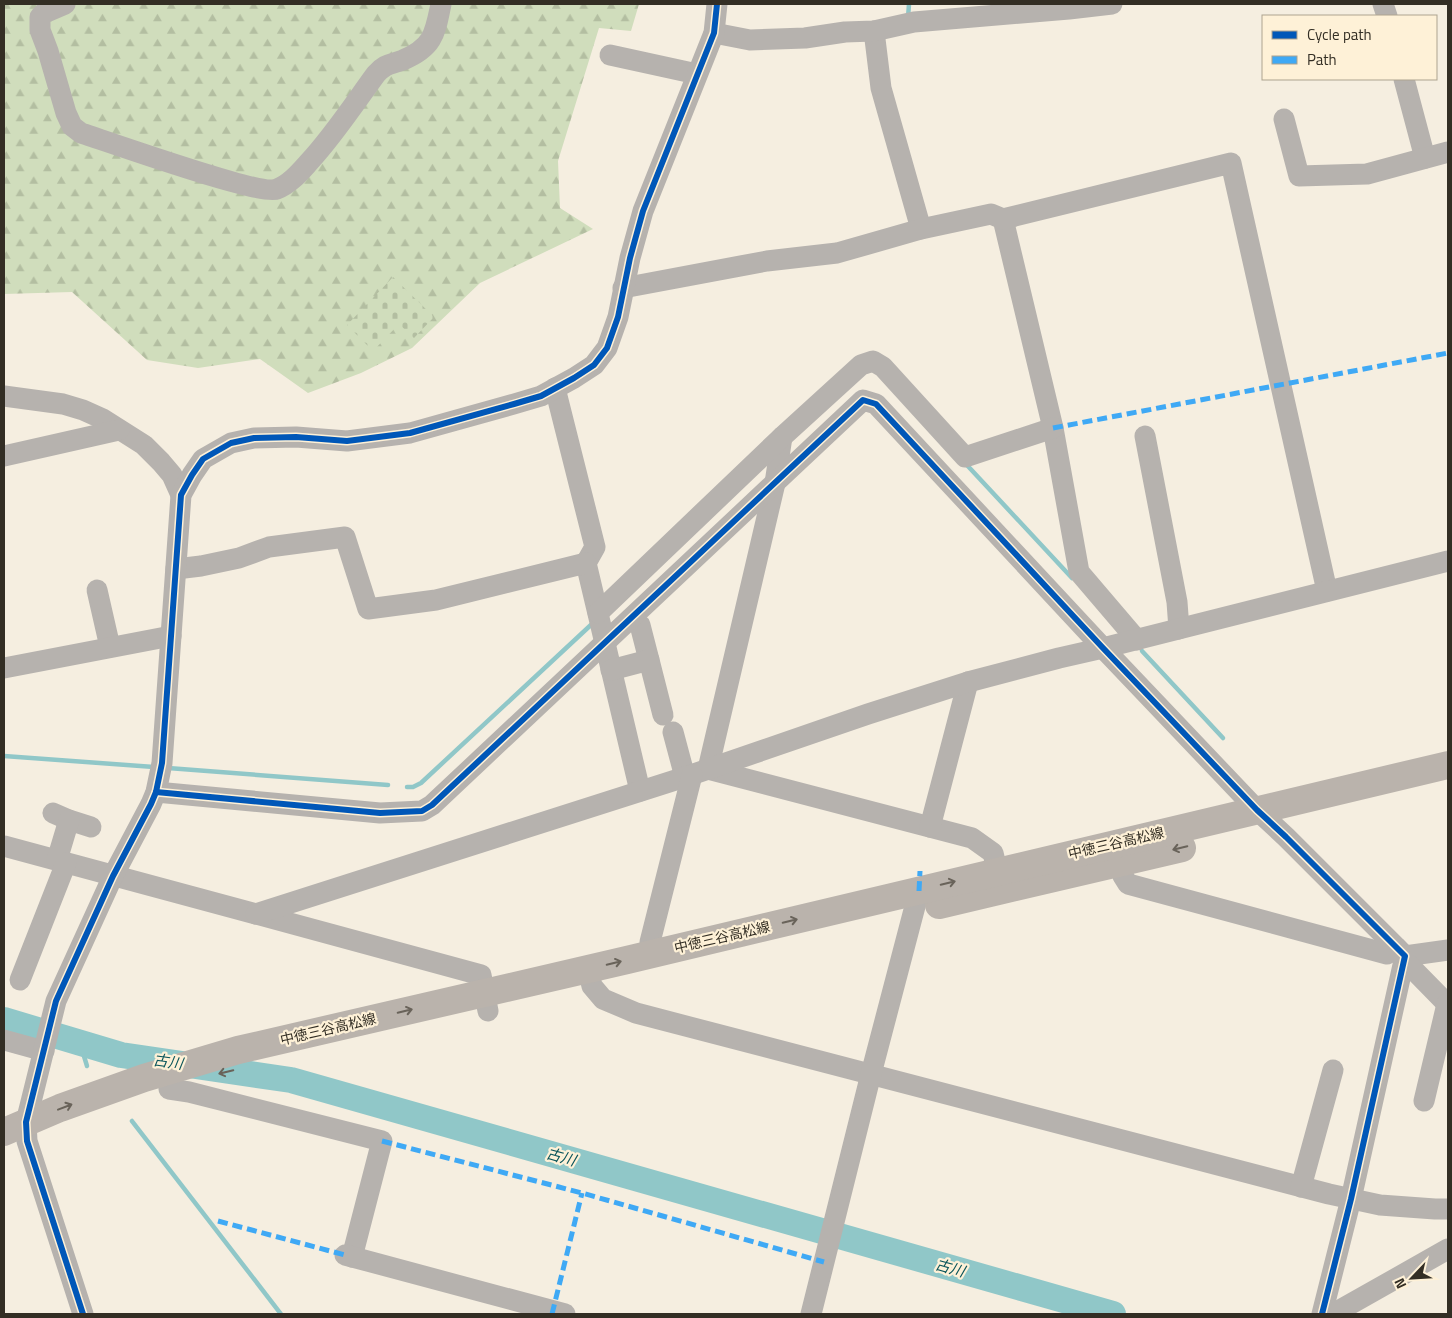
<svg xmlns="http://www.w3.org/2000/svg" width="1452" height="1318" font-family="'Titillium Web','Noto Sans JP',sans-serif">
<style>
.forest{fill:url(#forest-firs)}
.cemetery{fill:url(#cemetery-stones)}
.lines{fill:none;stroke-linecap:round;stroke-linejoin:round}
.stream{stroke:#90c7c8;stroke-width:4.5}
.river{stroke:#90c7c8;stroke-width:26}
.minor{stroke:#b6b2ae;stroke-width:21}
.major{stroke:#bab3ac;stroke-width:28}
.quiet{stroke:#3fa9f5;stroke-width:5;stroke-dasharray:10 5;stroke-linecap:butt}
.cycleway-casing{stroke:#fef1d7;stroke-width:9}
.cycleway{stroke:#0057b8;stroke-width:6}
.oneway{stroke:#69635a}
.labels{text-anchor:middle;stroke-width:4.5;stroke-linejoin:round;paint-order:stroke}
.street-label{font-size:14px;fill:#332e24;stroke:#fef1d7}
.water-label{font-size:15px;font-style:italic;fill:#09545a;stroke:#fef1d7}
</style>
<defs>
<pattern id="forest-firs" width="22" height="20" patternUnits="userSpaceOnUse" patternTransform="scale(1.25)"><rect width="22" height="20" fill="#d0ddbc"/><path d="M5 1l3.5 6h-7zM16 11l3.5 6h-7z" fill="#b3bea1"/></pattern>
<pattern id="cemetery-stones" width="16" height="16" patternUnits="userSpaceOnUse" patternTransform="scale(1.25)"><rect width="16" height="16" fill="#d0ddbc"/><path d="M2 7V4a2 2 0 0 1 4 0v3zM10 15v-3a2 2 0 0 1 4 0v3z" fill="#b3bea1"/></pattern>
</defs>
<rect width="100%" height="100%" fill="#f5eee0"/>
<!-- forest -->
<path class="forest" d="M4,4H639L631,31L599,28L558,161L560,208L593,229L480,283L412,348L361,373L308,393L260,359L198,368L147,360L72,292L4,294Z"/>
<!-- cemetery -->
<path class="cemetery" d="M393,277L434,317L414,338L399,324L373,351L347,325Z"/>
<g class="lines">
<!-- stream -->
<g class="stream">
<path d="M908,18L909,4"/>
<path d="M965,463L1072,578"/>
<path d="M1142,651L1223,738"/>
<path d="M4,756L154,767"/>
<path d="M168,768L388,785"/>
<path d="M407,787H413L421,783L593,623"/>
<path d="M80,1043L87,1066"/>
<path d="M132,1121L281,1314"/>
</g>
<!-- river -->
<path class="river" d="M4,1020L121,1055L291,1080L1113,1314"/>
<!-- minor -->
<g class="minor">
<path d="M65,4L44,13L40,17V30L48,51L66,113L72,126L81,133C109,142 260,196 277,189C290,184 300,172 309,162C334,135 354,104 376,74C386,63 390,65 403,60C434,47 435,33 441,4"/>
<path d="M1383,4L1387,16"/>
<path d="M874,31L881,88L921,229"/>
<path d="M714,33L750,40L805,38L845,32L874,31L914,22L1069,9L1112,4"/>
<path d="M610,55L697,74"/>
<path d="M1404,79L1425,158"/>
<path d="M1284,119L1299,176L1367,174L1448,152"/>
<path d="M1003,219L1053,428L1079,572L1137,640"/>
<path d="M623,288L767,261L837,253L921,229L991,214L1003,219L1231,163L1327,591"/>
<path d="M555,388L595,547L586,563L640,791"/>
<path d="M4,396L63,404L83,410L103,419L144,445L161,462L172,475L181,495"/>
<path d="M1145,436L1177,602L1179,629"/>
<path d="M782,437L775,483L708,769L972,838L993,853L1001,887"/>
<path d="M4,456L119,430"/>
<path d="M176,569L201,566L239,558L269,547L345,537L368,609L436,600L586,563"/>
<path d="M97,590L110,647"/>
<path d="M598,613L782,437L861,365L873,361L883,367L965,457L1053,428"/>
<path d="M640,625L649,660"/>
<path d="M4,668L171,636"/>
<path d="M611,670L649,660L663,715"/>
<path d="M673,732L685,777"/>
<path d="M156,792L380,813L422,811L432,805L863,400L876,404L1103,648L1257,810L1286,837L1405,956L1351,1199L1322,1314"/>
<path d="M53,813L69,820L91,827"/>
<path d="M930,827L968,682"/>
<path d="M4,846L256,914L481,975L488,1011"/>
<path d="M1115,849L1123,876L1128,884L1387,954L1397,948"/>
<path d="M57,860L69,820"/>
<path d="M256,914L685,777L868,714L968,682L1059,658L1103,648L1448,561"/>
<path d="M653,954L650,942L692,775"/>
<path d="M1405,956L1448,950"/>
<path d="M1404,960L1448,1005"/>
<path d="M588,969L592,986L603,999L636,1013L1329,1194L1380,1205L1435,1209H1448"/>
<path d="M20,980L66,863"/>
<path d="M4,1040L44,1051"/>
<path d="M169,1089L189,1092L382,1141L352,1257"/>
<path d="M1424,1101L1447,1004"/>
<path d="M1301,1187L1333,1070"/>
<path d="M345,1255L565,1314"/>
<path d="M83,1314L27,1141L26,1122L56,1001L113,876L151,804L156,792L162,763L181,495L192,475L203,459L231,443L254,438L296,437L347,441L410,433L514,404L541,396L574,378L594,365L607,348L618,317L630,258L643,211L714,33L717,4"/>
<path d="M811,1314L871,1074L919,891"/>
<path d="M1333,1314L1448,1249"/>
</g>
<!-- major -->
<g class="major">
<path d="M939,905L1182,848"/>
<path d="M4,1132L60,1108L144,1078L238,1050L627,960L1448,765"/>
</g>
<!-- quiet -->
<g class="quiet">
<path d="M1053,428L1448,353"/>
<path d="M919,891L920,871"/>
<path d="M382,1141L582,1193L824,1262"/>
<path d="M218,1221L345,1255"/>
<path d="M552,1314L582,1193"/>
</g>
<defs>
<g id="cycleway">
<path d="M156,792L380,813L422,811L432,805L863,400L876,404L1103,648L1257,810L1286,837L1405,956L1351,1199L1322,1314"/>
<path d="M83,1314L27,1141L26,1122L56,1001L113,876L151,804L156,792L162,763L181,495L192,475L203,459L231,443L254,438L296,437L347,441L410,433L514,404L541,396L574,378L594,365L607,348L618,317L630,258L643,211L714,33L717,4"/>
</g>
</defs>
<!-- cycleway casing -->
<use href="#cycleway" class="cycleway-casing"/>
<!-- cycleway -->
<use href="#cycleway" class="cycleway"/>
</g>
<!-- one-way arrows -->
<defs><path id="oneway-shaft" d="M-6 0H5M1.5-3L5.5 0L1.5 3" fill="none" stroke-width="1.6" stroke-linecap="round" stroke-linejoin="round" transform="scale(1.25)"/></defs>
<g class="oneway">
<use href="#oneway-shaft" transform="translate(1180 848) rotate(167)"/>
<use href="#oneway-shaft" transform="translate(948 883) rotate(-14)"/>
<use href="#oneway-shaft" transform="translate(790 921) rotate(-13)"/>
<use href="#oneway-shaft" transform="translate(614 963) rotate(-13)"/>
<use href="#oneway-shaft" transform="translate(405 1011) rotate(-13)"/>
<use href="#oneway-shaft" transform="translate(226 1072) rotate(166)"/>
<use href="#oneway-shaft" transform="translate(65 1107) rotate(-21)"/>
</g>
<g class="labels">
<!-- street labels -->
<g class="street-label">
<text transform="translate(1116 843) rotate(-13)" y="5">中徳三谷高松線</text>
<text transform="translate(722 937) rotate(-13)" y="5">中徳三谷高松線</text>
<text transform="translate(328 1029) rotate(-13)" y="5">中徳三谷高松線</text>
</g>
<!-- water labels -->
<g class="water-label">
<text transform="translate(168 1062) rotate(8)" y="5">古川</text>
<text transform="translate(561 1157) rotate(16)" y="5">古川</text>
<text transform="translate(950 1268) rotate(16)" y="5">古川</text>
</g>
</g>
<!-- border -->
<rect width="1452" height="1318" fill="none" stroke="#332e24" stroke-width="10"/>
<!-- legend -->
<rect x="1262" y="15" width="175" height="65" fill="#fef1d7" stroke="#ada38f"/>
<rect x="1272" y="31" width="25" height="8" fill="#0057b8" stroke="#ada38f"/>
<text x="1307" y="40" font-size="15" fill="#332e24">Cycle path</text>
<rect x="1272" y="56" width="25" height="8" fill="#3fa9f5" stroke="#ada38f"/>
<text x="1307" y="65" font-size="15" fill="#332e24">Path</text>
<!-- north arrow -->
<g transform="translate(1412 1278) rotate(245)" stroke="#fef1d7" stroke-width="4" paint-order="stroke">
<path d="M0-4L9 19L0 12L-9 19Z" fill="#332e24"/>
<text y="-8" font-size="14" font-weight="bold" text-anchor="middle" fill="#332e24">N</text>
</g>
</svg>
